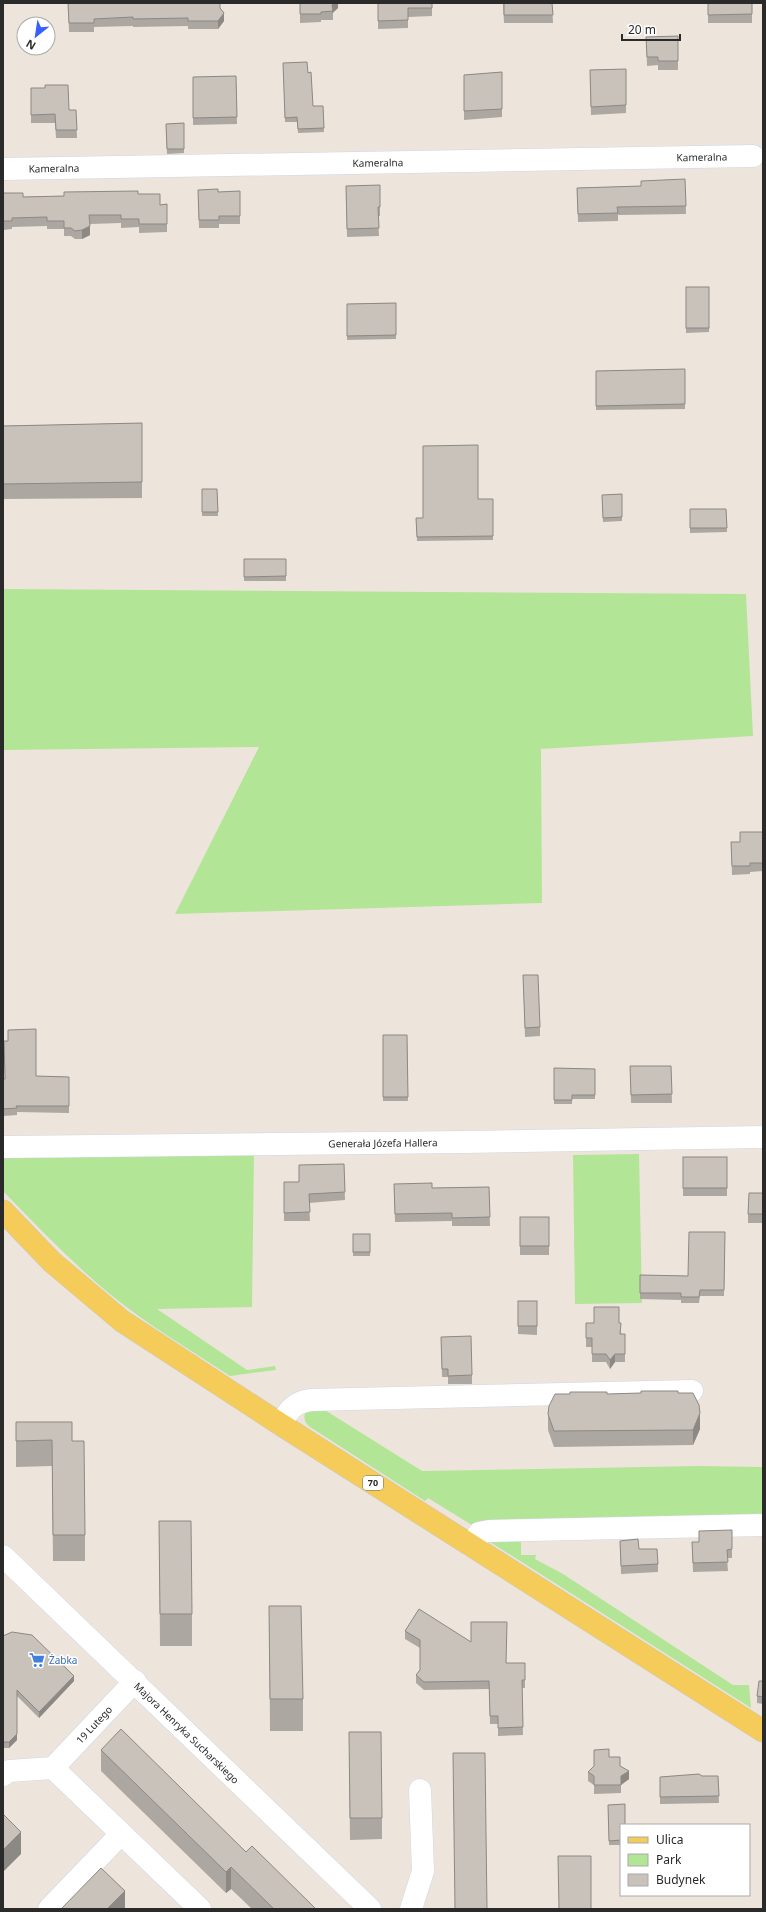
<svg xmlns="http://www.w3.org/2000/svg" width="766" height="1912" font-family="'Noto Sans',sans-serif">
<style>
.green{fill:#b3e596}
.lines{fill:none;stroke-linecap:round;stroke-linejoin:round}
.minor-casing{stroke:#d1d5e3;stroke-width:23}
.major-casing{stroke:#c8c8c8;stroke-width:23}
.minor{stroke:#fff;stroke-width:22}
.major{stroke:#f5cc59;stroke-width:22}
.wall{fill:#aca7a1}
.shaded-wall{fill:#8c8883}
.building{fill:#c8c2bb;stroke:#8c8883}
.labels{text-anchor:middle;stroke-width:3;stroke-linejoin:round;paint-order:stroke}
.shield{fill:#fff;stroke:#6a6a6a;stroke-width:1}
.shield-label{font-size:9px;font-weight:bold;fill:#2a2a2a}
.street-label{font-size:10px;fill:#2a2a2a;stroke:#fff}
.shop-label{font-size:10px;fill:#366cbe;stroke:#fff;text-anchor:start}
</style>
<rect width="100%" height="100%" fill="#ede5dc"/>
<!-- green -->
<g class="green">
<path d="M3,589L746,594L753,736L541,749L542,903L175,914L259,747L3,750Z"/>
<path d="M254,1153L252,1307L157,1309L247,1370L275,1366L276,1370L230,1376C190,1350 148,1325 111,1295C72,1263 38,1227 3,1191V1157Z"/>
<path d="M639,1154L642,1303L575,1304L573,1155Z"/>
<path d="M320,1407L422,1471L699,1466L763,1467V1519L475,1527L428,1498L425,1501L310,1427C304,1423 303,1417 306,1411Z"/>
<path d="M521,1538V1555H536L535,1559L563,1574L733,1685H749L751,1708L487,1540Z"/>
</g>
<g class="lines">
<defs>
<g id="minor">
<path id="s1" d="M3,169L753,156"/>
<path id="s2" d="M3,1147L463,1142L763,1137"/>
<path d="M280,1424C289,1410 294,1402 311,1400L692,1391"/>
<path d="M471,1545L479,1533L489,1531L763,1525"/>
<path id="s3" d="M3,1556L370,1909"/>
<path d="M53,1768L200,1909"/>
<path id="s4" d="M3,1775L9,1771L53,1768L135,1681"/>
<path d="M49,1909L121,1834"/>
<path d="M411,1909L423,1871L420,1790"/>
</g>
<path id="major" d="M3,1211L52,1262L122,1321L280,1424L763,1731"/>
</defs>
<!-- minor casing -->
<use href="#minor" class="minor-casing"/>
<!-- major casing -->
<use href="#major" class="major-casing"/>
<!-- minor -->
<use href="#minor" class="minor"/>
<!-- major -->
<use href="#major" class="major"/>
</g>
<!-- wall -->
<g class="wall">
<path d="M68,3L220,8L224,21L218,29H188V26L133,27V26L94,27V32H69Z"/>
<path d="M300,3H338V8L333,13V20H321V22L300,23Z"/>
<path d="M378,3H432V16L408,17V28L378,29Z"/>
<path d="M503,3H552L553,23H504Z"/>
<rect x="708" y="3" width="44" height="20"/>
<path d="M678,36V70H658V65L647,66L646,37Z"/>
<path d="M283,63L308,73L313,106H323L324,132L298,133L297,122H285Z"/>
<path d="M626,69V113L591,115L590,70Z"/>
<path d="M502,72V117L464,120V75Z"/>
<path d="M236,76L237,124L193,125V77Z"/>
<path d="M31,88L69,110H76L77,138H56L55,123H31Z"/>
<path d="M184,123V153L167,154L166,124Z"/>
<path d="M685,179L686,214L618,215V221L578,222L577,188L641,186Z"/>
<path d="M380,185V216H378L379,236L347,237L346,186Z"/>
<path d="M198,190L218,192L240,191V224H219V228H199Z"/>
<path d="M3,193L23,197L138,194L160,205L167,204V232L139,233V227L121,228V223L90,224V235L82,239H75L71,236H64V229H47V226L12,227V229L3,230Z"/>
<path d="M686,287H709V332L686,333Z"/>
<path d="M396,303V339L347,340V304Z"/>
<path d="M685,369V409L596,410V371Z"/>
<path d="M142,423V498L3,499V426Z"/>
<path d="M202,489H217L218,516H202Z"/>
<path d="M622,494V521L603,522L602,495Z"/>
<path d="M478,499H493V540L417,541L416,518H423Z"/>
<path d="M690,509H726L727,532L690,533Z"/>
<rect x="244" y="559" width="42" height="22"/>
<path d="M763,832V871L750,872V874L732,875L731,842H740Z"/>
<path d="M523,975L540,1027V1036L525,1037Z"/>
<path d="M383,1035H407L408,1101H383Z"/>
<path d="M630,1066H671L672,1103H631Z"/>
<path d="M554,1068L595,1069V1099H572V1104H554Z"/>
<path d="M36,1076L69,1077V1113L17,1112V1115L3,1116V1079Z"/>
<rect x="683" y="1157" width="44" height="39"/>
<path d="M344,1164L345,1200L309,1203L310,1221H284V1182H299Z"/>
<path d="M394,1184L432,1188L489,1187L490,1226H452V1221L395,1222Z"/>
<path d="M763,1193V1223H748V1214Z"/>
<rect x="520" y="1217" width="29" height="38"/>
<path d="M725,1232L724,1296H700L699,1303H681V1300L640,1299V1275L688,1276Z"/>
<rect x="353" y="1234" width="17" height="22"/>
<path d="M518,1301H537V1335L518,1334Z"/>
<path d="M586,1323H619L621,1334H625V1362H615L610,1369L606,1362H592V1347H586Z"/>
<path d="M441,1337L472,1375V1384H448V1377H442Z"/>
<path d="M678,1393L700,1429L693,1445L554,1447L548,1430V1414L607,1394Z"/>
<path d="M16,1422L72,1441L85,1535V1561H53L52,1466L16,1467Z"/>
<path d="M159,1521L192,1614V1646H160Z"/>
<path d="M732,1530V1558H727L728,1571L693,1572L692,1542H699Z"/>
<path d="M620,1541L639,1549L658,1564V1572L621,1574Z"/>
<path d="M269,1606L303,1699V1731H270Z"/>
<path d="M405,1631L471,1642L506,1663H525V1688H522L523,1735L498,1736V1724H490L489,1689L424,1690L416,1683V1675L420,1670V1648L405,1639Z"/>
<path d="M3,1636L74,1681L39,1718L17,1696V1740L9,1748H3Z"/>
<path d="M763,1681V1704L757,1703V1696Z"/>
<path d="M101,1750L246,1852L316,1909H252L231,1889L226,1893L101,1771Z"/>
<path d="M349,1754L382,1818V1839L350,1840Z"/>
<path d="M609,1757L620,1766L629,1779L621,1785V1793L594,1794V1785L588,1781V1772Z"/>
<path d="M718,1776L719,1803L660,1804V1777Z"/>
<path d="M608,1805L621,1825V1845H609Z"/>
</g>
<!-- shaded-wall -->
<g class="shaded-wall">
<path d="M334,3H338V8L332,13V5Z"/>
<path d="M224,13V21L218,29V21Z"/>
<path d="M90,226V235L82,239V230Z"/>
<path d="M615,1354V1362L610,1369V1360Z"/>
<path d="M700,1413V1429L693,1445V1430Z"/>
<path d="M74,1676V1681L39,1718V1712Z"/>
<path d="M17,1734V1740L9,1748V1742Z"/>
<path d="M629,1771V1779L621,1785V1776Z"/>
<path d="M21,1832V1854L3,1872V1850Z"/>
<path d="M231,1867V1889L226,1893V1872Z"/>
<path d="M125,1891V1909H107Z"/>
</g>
<!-- building -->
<g class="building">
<path d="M68,3H220V8L224,13L218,21H188V18L133,19V17L94,19V23H69Z"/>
<path d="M300,3H334L332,5L333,11L321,12V14H300Z"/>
<path d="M378,3H432V8H408V20L378,21Z"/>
<path d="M504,3H552L553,15H504Z"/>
<path d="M708,3H752V14L708,15Z"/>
<path d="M678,36V61H658V57H647L646,37Z"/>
<path d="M307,62L308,73L311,72L313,106H323L324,128L298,129L297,117L285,118L283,63Z"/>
<path d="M626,69V105L591,107L590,70Z"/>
<path d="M502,72V109L464,111V75Z"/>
<path d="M236,76L237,117L193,118V77Z"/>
<path d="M45,85H68L69,110H76L77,130H56L55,114L31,115V88H45Z"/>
<path d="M184,123V149H167L166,124Z"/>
<path d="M685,179L686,206L617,207L618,213L578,214L577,188L641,186V181Z"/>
<path d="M380,185V207H378L379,228L347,229L346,186Z"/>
<path d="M218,189V192L240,191V216H219V220H199L198,190Z"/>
<path d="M138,191V194H160V205L167,204V224H139V219H121V215H89L90,226L82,230L75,231L71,228H64V221H47V217L12,218V221H3V193H23V197L64,196V192Z"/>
<rect x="686" y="287" width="23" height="41"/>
<path d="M396,303V335L347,336V304Z"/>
<path d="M685,369V404L596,406V371Z"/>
<path d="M142,423V482L3,484V426Z"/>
<path d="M478,445V499H493V536L417,537L416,518H423V446Z"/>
<path d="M202,489H217L218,512H202Z"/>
<path d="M622,494V517L603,518L602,495Z"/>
<path d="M690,509H726L727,528H690Z"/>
<path d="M244,559H286V576L244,577Z"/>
<path d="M740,832H763V863H750V866H732L731,842H740Z"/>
<path d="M523,975H538L540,1027L525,1028Z"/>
<path d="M36,1029V1076L69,1077V1106H16L17,1108L3,1109V1079H5L4,1041H8V1030Z"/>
<path d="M383,1035H407L408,1097H383Z"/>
<path d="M630,1066H671L672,1094L631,1095Z"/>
<path d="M554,1068L595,1069V1095H572V1100H554Z"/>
<rect x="683" y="1157" width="44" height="31"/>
<path d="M344,1164L345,1192L309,1194L310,1212L284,1213V1182H299V1165Z"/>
<path d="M432,1183V1188L489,1187L490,1217L452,1218V1213L395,1214L394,1184Z"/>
<path d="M749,1193H763V1214H748Z"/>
<rect x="520" y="1217" width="29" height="29"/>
<path d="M689,1232H725L724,1290H700L699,1297H681V1293H640V1275L688,1276Z"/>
<rect x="353" y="1234" width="17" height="18"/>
<rect x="518" y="1301" width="19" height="25"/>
<path d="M594,1307H619V1323H621L620,1334H625V1354H615L610,1360L606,1354H592V1338H586V1323H594Z"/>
<path d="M471,1336L472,1375L448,1376V1369H442L441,1337Z"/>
<path d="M641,1391H678V1393H693L699,1405L700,1413L693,1430L554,1431L548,1414L549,1406L555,1394H570V1392H607V1394L641,1393Z"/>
<path d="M16,1422H72V1441H84L85,1535H53L52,1440L16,1441Z"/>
<path d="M159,1521H191L192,1614H160Z"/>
<path d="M732,1530V1549L727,1550L728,1562L693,1563L692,1542H699V1531Z"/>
<path d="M638,1539L639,1549H657L658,1564L621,1566L620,1541Z"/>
<path d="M269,1606H301L303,1699H270Z"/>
<path d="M419,1609L471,1642V1622H507L506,1663H525V1680H522L523,1727L498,1728V1716H490L489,1681L424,1682L416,1675L420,1670V1640L405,1631Z"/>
<path d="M12,1632L32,1635L74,1676L39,1712L17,1690V1734L9,1742H3V1636Z"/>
<path d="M759,1681H763V1697L757,1696Z"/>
<path d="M121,1729L246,1852L252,1846L316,1909H274L231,1867L226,1872L101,1750Z"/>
<path d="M349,1732H381L382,1818H350Z"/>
<path d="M609,1749V1757H620V1766L629,1771L621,1776V1785H594V1776L588,1772L594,1766V1750Z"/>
<path d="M453,1753H485L487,1909H455Z"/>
<path d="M699,1774L702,1776H718L719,1796L660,1797V1777Z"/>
<path d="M625,1804V1825H621V1840L609,1841L608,1805Z"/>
<path d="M3,1814L21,1832L3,1850Z"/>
<path d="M558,1856H591V1909H559Z"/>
<path d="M101,1868L125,1891L107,1909H61Z"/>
</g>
<!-- icons -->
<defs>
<symbol id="supermarket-bare" viewBox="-9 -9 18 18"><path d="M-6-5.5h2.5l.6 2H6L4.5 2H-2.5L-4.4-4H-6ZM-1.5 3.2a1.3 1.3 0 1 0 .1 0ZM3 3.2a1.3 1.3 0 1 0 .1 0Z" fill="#3f7fe0" stroke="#fff" stroke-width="2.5" paint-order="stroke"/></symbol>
</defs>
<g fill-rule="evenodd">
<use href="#supermarket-bare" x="26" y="1649" width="22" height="22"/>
</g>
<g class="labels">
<!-- shield labels -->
<rect class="shield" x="363" y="1476" width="20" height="14" rx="3"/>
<g class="shield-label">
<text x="373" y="1486">70</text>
</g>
<!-- street labels -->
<g class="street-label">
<text dy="4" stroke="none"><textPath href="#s1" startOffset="699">Kameralna</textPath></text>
<text dy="4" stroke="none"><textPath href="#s1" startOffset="375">Kameralna</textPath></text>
<text dy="4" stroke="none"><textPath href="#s1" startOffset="51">Kameralna</textPath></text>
<text dy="4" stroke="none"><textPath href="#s2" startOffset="380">Generała Józefa Hallera</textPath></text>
<text dy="4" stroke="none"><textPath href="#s4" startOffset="111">19 Lutego</textPath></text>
<text dy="4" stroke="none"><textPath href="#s3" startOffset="255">Majora Henryka Sucharskiego</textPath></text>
</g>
<!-- shop labels -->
<g class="shop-label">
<text x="49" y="1664">Żabka</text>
</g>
</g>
<!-- border -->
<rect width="766" height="1912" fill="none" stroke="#2a2a2a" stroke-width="8"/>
<!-- legend -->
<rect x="620" y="1824" width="130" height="72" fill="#ffffff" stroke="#aaaaaa"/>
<rect x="628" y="1837" width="20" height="6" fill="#f5cc59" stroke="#aaaaaa"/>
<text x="656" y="1844" font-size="12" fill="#2a2a2a">Ulica</text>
<rect x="628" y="1854" width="20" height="12" fill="#b3e596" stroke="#aaaaaa"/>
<text x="656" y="1864" font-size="12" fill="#2a2a2a">Park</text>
<rect x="628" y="1874" width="20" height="12" fill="#c8c2bb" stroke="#aaaaaa"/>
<text x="656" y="1884" font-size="12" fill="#2a2a2a">Budynek</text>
<!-- north arrow -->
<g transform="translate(36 36) rotate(210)"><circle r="19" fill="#ffffff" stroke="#aaaaaa"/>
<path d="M0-3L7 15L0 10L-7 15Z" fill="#3661ff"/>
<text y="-6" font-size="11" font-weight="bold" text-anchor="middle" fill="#2a2a2a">N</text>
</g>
<!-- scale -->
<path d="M622 34v6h58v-6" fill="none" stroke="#2a2a2a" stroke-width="2"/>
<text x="628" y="34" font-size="12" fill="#2a2a2a" stroke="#ffffff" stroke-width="3" paint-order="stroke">20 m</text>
</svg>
